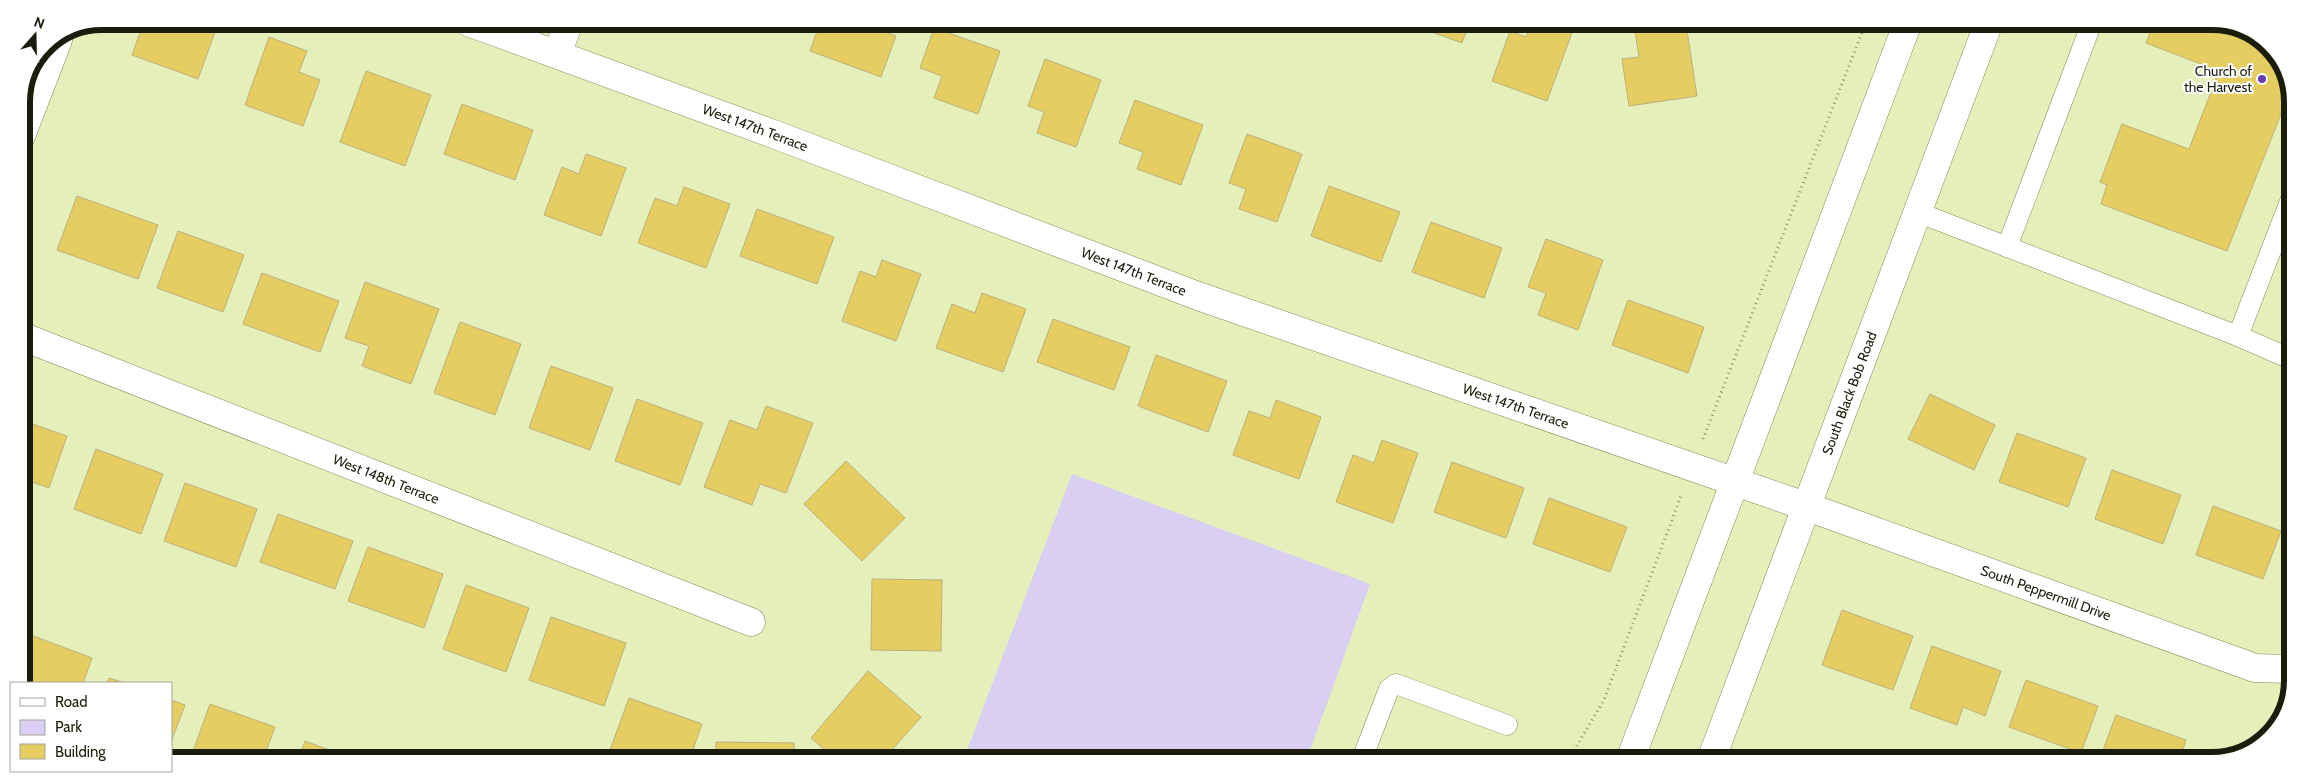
<svg xmlns="http://www.w3.org/2000/svg" width="2314" height="782" font-family="Cabin,sans-serif">
<style>
.green{fill:#d8cff3}
.building{fill:#e6cd62;stroke:#bcb07d}
.lines{fill:none;stroke-linecap:round;stroke-linejoin:round}
.lane-casing{stroke:#818958;stroke-width:21}
.street-casing{stroke:#818958;stroke-width:29}
.secondary-casing{stroke:#818958;stroke-width:29}
.path{stroke:#8d946d;stroke-width:3;stroke-dasharray:1 4;stroke-linecap:butt}
.lane{stroke:#fff;stroke-width:20}
.street{stroke:#fff;stroke-width:28}
.secondary{stroke:#fff;stroke-width:28}
.poi-dot{fill:#693cb3;stroke:#fff;stroke-width:2}
.labels{text-anchor:middle;stroke-width:4;stroke-linejoin:round;paint-order:stroke}
.poi-label{font-size:14px;fill:#1a1d09;stroke:#fff;text-anchor:end}
.street-label{font-size:14px;fill:#1a1d09;stroke:#fff}
.rim{fill:none;stroke:#1a1d09;stroke-width:6}
</style>
<rect width="100%" height="100%" fill="#e5efba"/>
<!-- green -->
<path class="green" d="M1072,474L1370,584L1307,759L964,758Z"/>
<!-- building -->
<g class="building">
<path d="M144,21H219L198,79L132,55Z"/>
<path d="M820,23H874L872,27L896,36L881,77L810,51Z"/>
<path d="M1410,24H1469L1462,43Z"/>
<path d="M1531,24H1558L1573,30L1547,101L1492,81L1510,31L1526,37Z"/>
<path d="M1679,24H1686L1697,96L1629,106L1622,59L1639,57L1635,31Z"/>
<path d="M2153,25H2238L2276,53L2290,91L2227,251L2101,204L2107,185L2100,182L2122,124L2189,149L2219,71L2146,43Z"/>
<path d="M934,28L1000,51L978,114L934,98L942,76L920,68Z"/>
<path d="M269,37L307,51L299,72L320,80L303,126L245,105Z"/>
<path d="M1045,59L1101,80L1076,147L1037,133L1044,112L1028,106Z"/>
<path d="M366,71L431,95L405,166L340,142Z"/>
<path d="M1135,100L1203,125L1181,185L1137,169L1143,152L1119,143Z"/>
<path d="M462,104L533,130L515,180L444,154Z"/>
<path d="M1247,134L1302,154L1277,222L1239,209L1246,189L1229,183Z"/>
<path d="M586,154L626,168L601,236L544,215L562,167L579,174Z"/>
<path d="M1329,186L1400,212L1381,262L1311,236Z"/>
<path d="M684,187L730,204L706,268L638,243L655,198L677,206Z"/>
<path d="M77,196L158,225L138,279L57,250Z"/>
<path d="M757,209L834,237L817,284L740,256Z"/>
<path d="M1431,222L1502,248L1484,298L1412,272Z"/>
<path d="M178,231L244,255L223,312L157,288Z"/>
<path d="M1546,239L1603,260L1578,330L1538,315L1546,293L1528,287Z"/>
<path d="M882,260L921,274L896,341L842,321L860,271L876,277Z"/>
<path d="M262,273L339,301L320,352L243,324Z"/>
<path d="M365,282L439,309L411,384L362,366L369,346L345,338Z"/>
<path d="M982,293L1026,309L1003,372L936,348L952,304L975,313Z"/>
<path d="M1628,300L1704,327L1688,373L1612,345Z"/>
<path d="M1053,319L1130,347L1114,390L1037,362Z"/>
<path d="M460,322L521,344L495,415L434,393Z"/>
<path d="M1156,355L1227,381L1208,432L1138,406Z"/>
<path d="M551,366L613,388L590,450L529,428Z"/>
<path d="M1930,394L1995,425L1974,470L1908,439Z"/>
<path d="M637,399L703,423L680,485L615,461Z"/>
<path d="M1276,400L1321,417L1299,479L1233,455L1249,411L1270,418Z"/>
<path d="M766,406L813,423L786,493L760,484L752,505L704,487L730,420L757,430Z"/>
<path d="M21,420L67,436L49,488L21,478Z"/>
<path d="M2017,433L2086,458L2068,507L1999,482Z"/>
<path d="M1382,440L1418,453L1393,523L1336,502L1353,455L1374,463Z"/>
<path d="M96,449L163,474L141,534L74,509Z"/>
<path d="M846,461L905,518L862,561L804,504Z"/>
<path d="M1452,462L1524,488L1506,538L1434,512Z"/>
<path d="M2112,470L2181,495L2163,544L2095,519Z"/>
<path d="M185,483L257,509L236,567L164,541Z"/>
<path d="M1549,498L1627,527L1610,572L1533,544Z"/>
<path d="M2213,506L2281,531L2263,579L2196,555Z"/>
<path d="M278,514L353,541L335,589L260,562Z"/>
<path d="M368,547L443,574L424,628L348,601Z"/>
<path d="M872,579L942,580L941,651L871,650Z"/>
<path d="M466,585L529,608L506,672L443,649Z"/>
<path d="M1842,610L1913,636L1893,690L1822,665Z"/>
<path d="M551,617L626,643L604,706L529,680Z"/>
<path d="M28,634L92,658L83,683H21V654Z"/>
<path d="M1932,646L2001,671L1985,716L1963,707L1957,725L1910,708Z"/>
<path d="M868,671L921,717L885,758H834L811,738Z"/>
<path d="M109,678L125,683H107Z"/>
<path d="M2026,680L2098,706L2081,753L2009,727Z"/>
<path d="M629,698L702,724L690,758H607Z"/>
<path d="M171,700L185,705L171,742Z"/>
<path d="M210,704L275,727L264,757H191Z"/>
<path d="M2116,715L2186,740L2179,761H2099Z"/>
<path d="M305,741L348,757H299Z"/>
<path d="M716,742L794,743V758H716Z"/>
<path d="M2208,751L2231,754L2207,761Z"/>
</g>
<g class="lines">
<defs>
<g id="lane">
<path d="M1917,212L2238,336L2291,359"/>
<path d="M2007,247L2091,25"/>
<path d="M2238,336L2292,196"/>
<path d="M1362,759L1389,689L1396,684L1507,725"/>
</g>
<g id="street">
<path d="M557,54L569,22"/>
<path d="M21,136L58,40"/>
<path id="s1" d="M21,336L751,622"/>
<path id="s2" d="M1805,506L2255,668L2289,669"/>
</g>
<g id="secondary">
<path id="s3" d="M468,22L776,135L1198,296L1805,506"/>
<path d="M1630,760L1907,25"/>
<path id="s4" d="M1711,760L1988,25"/>
</g>
</defs>
<!-- lane casing -->
<use href="#lane" class="lane-casing"/>
<!-- street casing -->
<use href="#street" class="street-casing"/>
<!-- secondary casing -->
<use href="#secondary" class="secondary-casing"/>
<!-- path -->
<g class="path">
<path d="M1703,439L1865,25"/>
<path d="M1569,759L1604,700L1681,496"/>
</g>
<!-- lane -->
<use href="#lane" class="lane"/>
<!-- street -->
<use href="#street" class="street"/>
<!-- secondary -->
<use href="#secondary" class="secondary"/>
</g>
<!-- markers -->
<circle class="poi-dot" cx="2262" cy="79" r="5"/>
<g class="labels">
<!-- poi labels -->
<g class="poi-label">
<text x="2252" y="76">Church of<tspan x="2252" dy="16">the Harvest</tspan></text>
</g>
<!-- street labels -->
<g class="street-label">
<text dy="5" stroke="none"><textPath href="#s3" startOffset="306">West 147th Terrace</textPath></text>
<text dy="5" stroke="none"><textPath href="#s3" startOffset="711">West 147th Terrace</textPath></text>
<text dy="5" stroke="none"><textPath href="#s4" startOffset="392">South Black Bob Road</textPath></text>
<text dy="5" stroke="none"><textPath href="#s3" startOffset="1116">West 147th Terrace</textPath></text>
<text dy="5" stroke="none"><textPath href="#s1" startOffset="392">West 148th Terrace</textPath></text>
<text dy="5" stroke="none"><textPath href="#s2" startOffset="256">South Peppermill Drive</textPath></text>
</g>
</g>
<!-- crop -->
<path d="M0 0H2314V782H0ZM102 30H2212A72 72 0 0 1 2284 102V680A72 72 0 0 1 2212 752H102A72 72 0 0 1 30 680V102A72 72 0 0 1 102 30Z" fill="#fff" fill-rule="evenodd"/>
<path class="rim" d="M102 30H2212A72 72 0 0 1 2284 102V680A72 72 0 0 1 2212 752H102A72 72 0 0 1 30 680V102A72 72 0 0 1 102 30Z"/>
<!-- legend -->
<rect x="10" y="682" width="162" height="90" fill="#ffffff" stroke="#a3a59d"/>
<rect x="20" y="698" width="25" height="8" fill="#ffffff" stroke="#a3a59d"/>
<text x="55" y="707" font-size="15" fill="#1a1d09">Road</text>
<rect x="20" y="720" width="25" height="15" fill="#d8cff3" stroke="#a3a59d"/>
<text x="55" y="732" font-size="15" fill="#1a1d09">Park</text>
<rect x="20" y="744" width="25" height="15" fill="#e6cd62" stroke="#a3a59d"/>
<text x="55" y="757" font-size="15" fill="#1a1d09">Building</text>
<!-- north arrow -->
<g transform="translate(35 35) rotate(20)" stroke="#ffffff" stroke-width="4" paint-order="stroke">
<path d="M0-4L9 19L0 12L-9 19Z" fill="#1a1d09"/>
<text y="-8" font-size="14" font-weight="bold" text-anchor="middle" fill="#1a1d09">N</text>
</g>
</svg>
